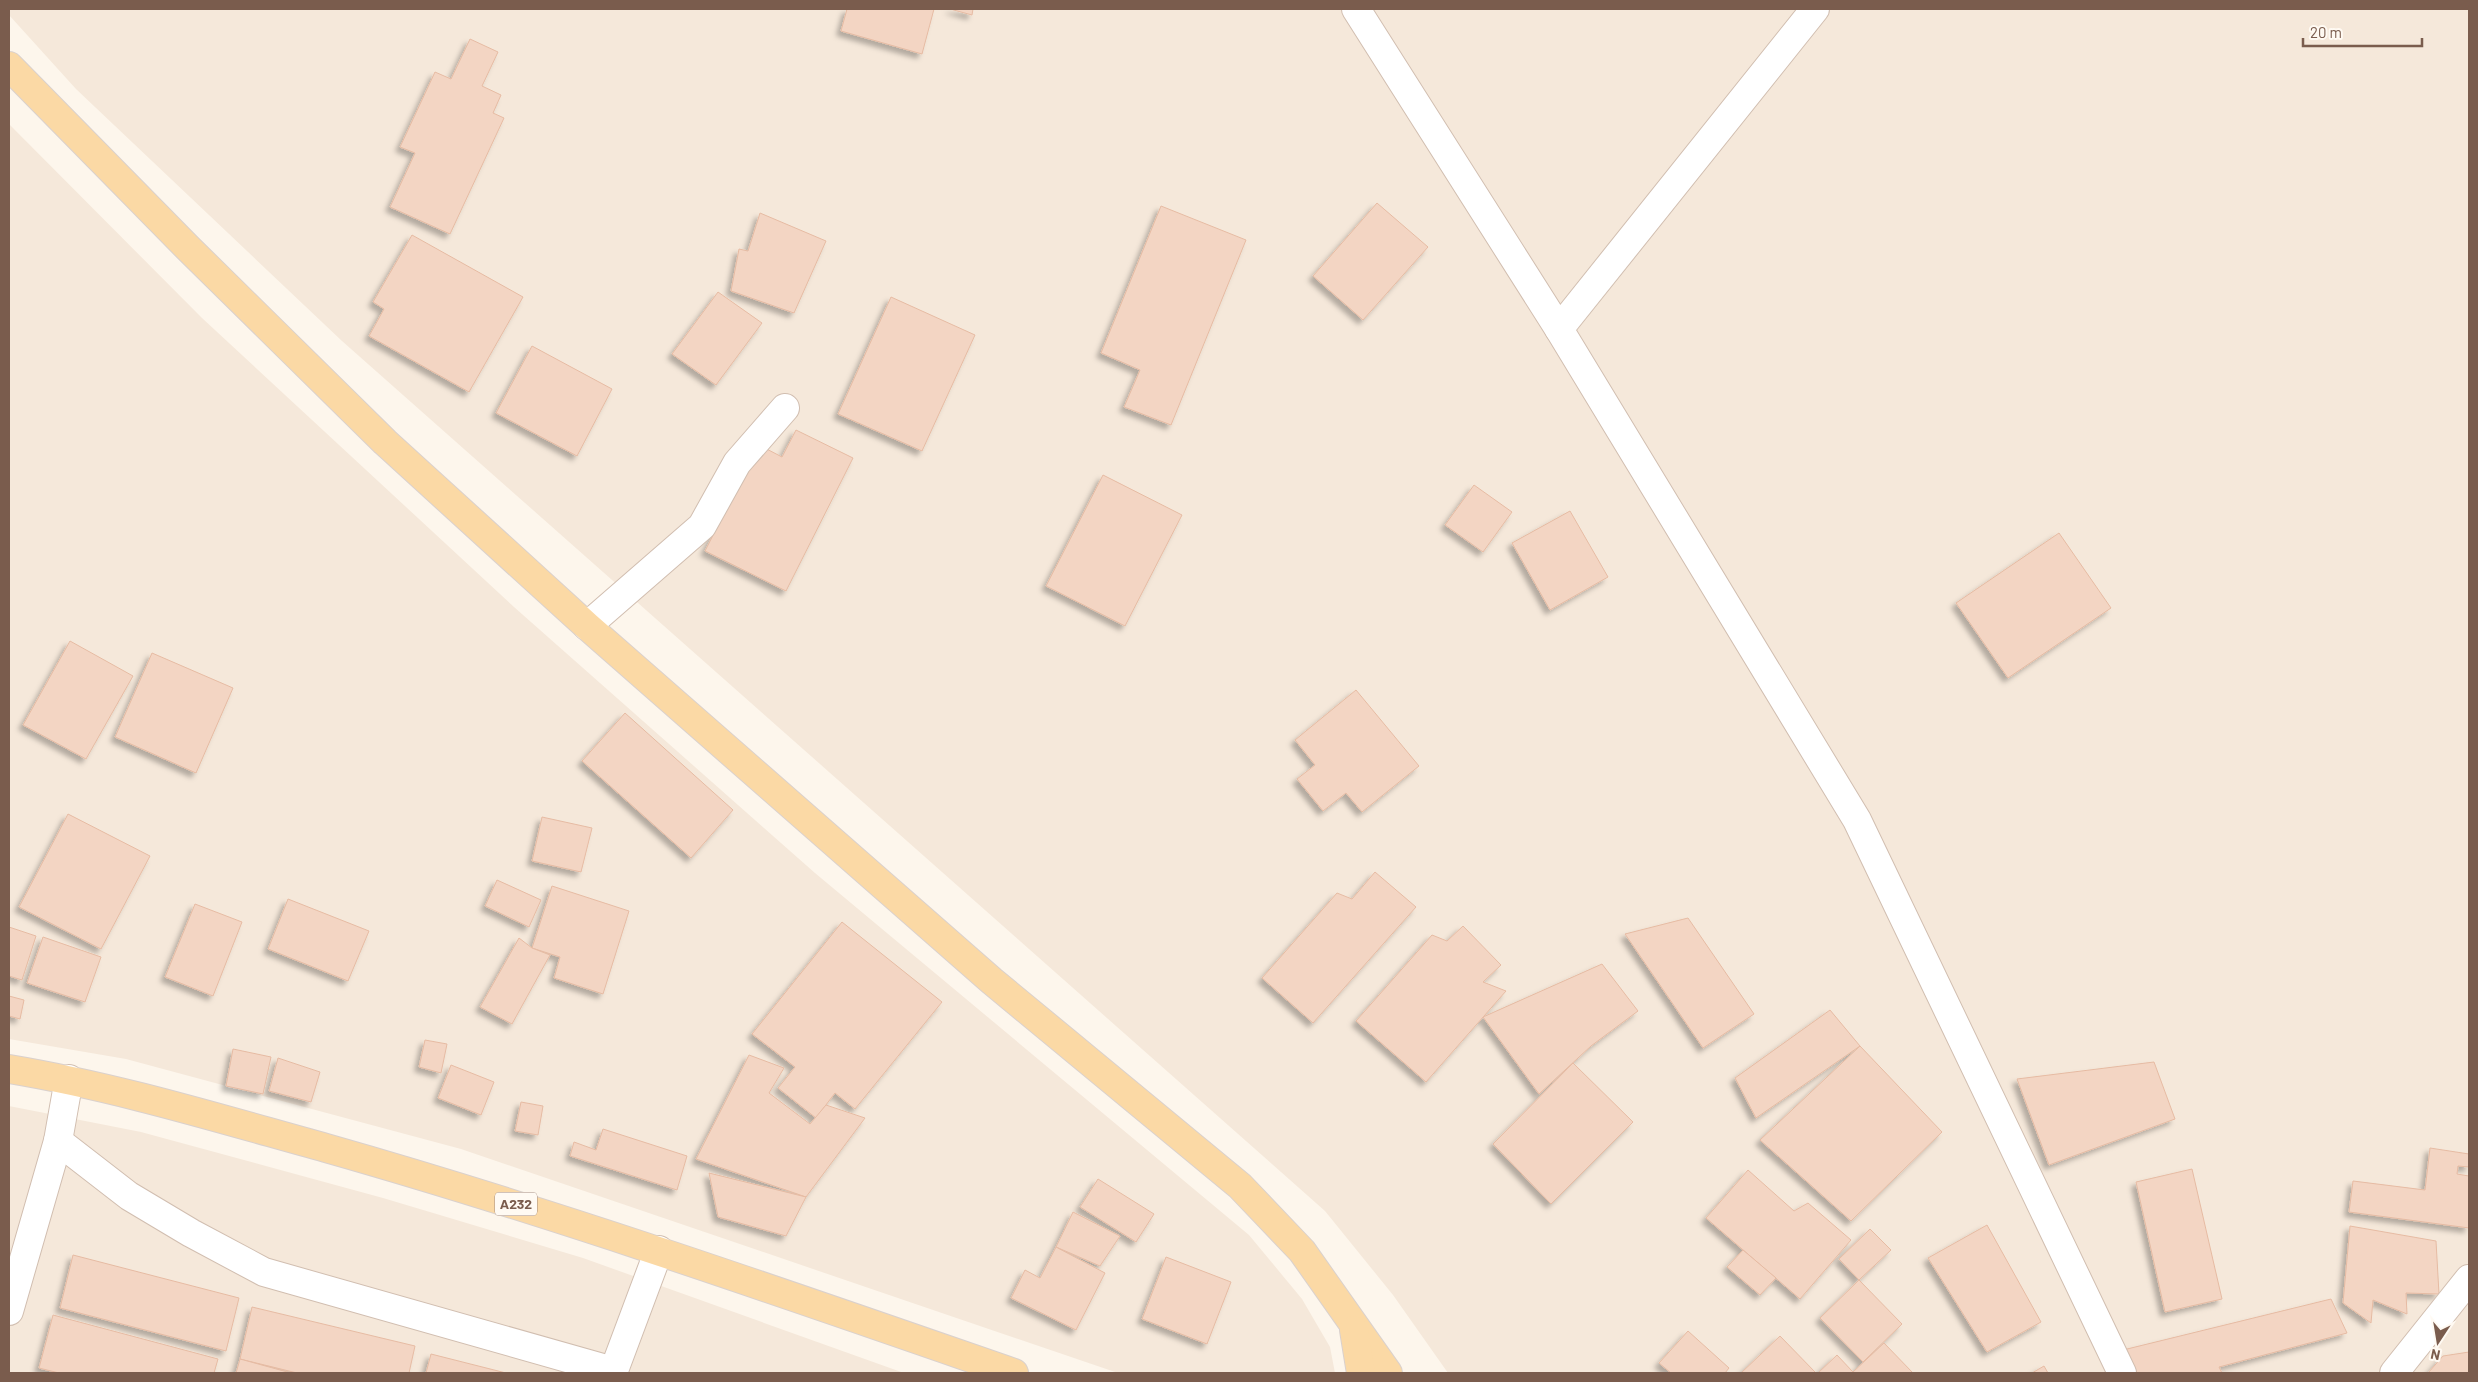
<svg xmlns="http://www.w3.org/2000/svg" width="2478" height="1382" font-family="Barlow,sans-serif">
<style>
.residential{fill:#f5e8da}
.building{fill:#f3d5c3;stroke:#e6bba3;filter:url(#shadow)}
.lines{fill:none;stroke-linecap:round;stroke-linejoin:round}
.minor-casing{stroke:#d1beb0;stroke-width:30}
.major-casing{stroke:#dad1cd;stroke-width:30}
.minor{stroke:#fff;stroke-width:28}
.major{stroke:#fbd9a5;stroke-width:28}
.labels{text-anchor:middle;stroke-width:4;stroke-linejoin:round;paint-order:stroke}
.shield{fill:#fffaf3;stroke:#a28b7f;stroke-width:1}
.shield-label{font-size:14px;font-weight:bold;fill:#7a5c4d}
</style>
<defs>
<filter id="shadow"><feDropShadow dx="-4.5" dy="4.5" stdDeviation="2.5" flood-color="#0004"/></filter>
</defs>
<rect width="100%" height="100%" fill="#fdf6ec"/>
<!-- residential -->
<g class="residential">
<path d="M9,9H2469V1373H1448L1393,1295L1325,1211L342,341L76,89L9,15Z"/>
<path d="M9,124L202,318L514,607L815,873L1249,1235L1302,1299L1330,1347L1335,1373H1118L461,1149L126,1059L9,1039Z"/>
<path d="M9,1106L141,1132L383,1198L583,1258L904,1373H9Z"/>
</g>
<!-- building -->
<g class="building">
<path d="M847,9H934L922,54L841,31Z"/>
<path d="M950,9H973L972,15Z"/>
<path d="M470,39L498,52L482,86L501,95L493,113L504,118L450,234L390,207L415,153L400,147L435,72L451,79Z"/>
<path d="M1377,203L1428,247L1363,320L1313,276Z"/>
<path d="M1161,206L1246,240L1171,425L1124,407L1140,370L1101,353Z"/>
<path d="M760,213L826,241L794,313L731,291L739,249L748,251Z"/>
<path d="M412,235L523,297L469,392L369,336L384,309L373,302Z"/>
<path d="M718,292L762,323L716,385L672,354Z"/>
<path d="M891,297L975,335L922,451L838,414Z"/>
<path d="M532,346L612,389L577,456L496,413Z"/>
<path d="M796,430L853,458L786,591L705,551L759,445L782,457Z"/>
<path d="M1103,475L1182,515L1125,626L1046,586Z"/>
<path d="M1474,485L1512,512L1483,552L1445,525Z"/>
<path d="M1570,511L1608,577L1550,610L1512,543Z"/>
<path d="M2059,533L2111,608L2008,678L1956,603Z"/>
<path d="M70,641L133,676L86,759L23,725Z"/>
<path d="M152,653L233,688L196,773L115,737Z"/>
<path d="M1356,690L1419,766L1362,812L1346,793L1323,811L1297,779L1315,765L1295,740Z"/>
<path d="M625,713L733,810L691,858L582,761Z"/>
<path d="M68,814L150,856L101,949L19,907Z"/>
<path d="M542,817L592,828L581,872L532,861Z"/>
<path d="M1375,872L1416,907L1313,1023L1262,978L1337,893L1352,899Z"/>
<path d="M497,880L541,900L529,927L485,906Z"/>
<path d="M552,886L629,911L603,994L554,978L560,957L532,948Z"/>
<path d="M288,899L369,931L348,981L268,949Z"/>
<path d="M195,904L242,922L213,996L165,977Z"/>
<path d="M1688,918L1754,1014L1703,1048L1625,934Z"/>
<path d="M842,922L942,1002L855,1109L835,1093L816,1118L778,1088L795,1067L752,1034Z"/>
<path d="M1463,926L1501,965L1483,982L1506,991L1426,1082L1356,1021L1432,935L1447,941Z"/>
<path d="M9,927L36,936L22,980L9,976Z"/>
<path d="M43,937L101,957L85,1002L27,983Z"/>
<path d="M519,938L532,948L550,955L512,1024L480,1007Z"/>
<path d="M1602,964L1638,1011L1591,1046L1539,1094L1483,1017Z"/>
<path d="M9,996L24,1000L20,1019L9,1016Z"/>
<path d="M1830,1010L1860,1046L1756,1118L1735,1078Z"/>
<path d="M425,1040L447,1044L441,1073L419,1067Z"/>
<path d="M1860,1046L1942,1132L1851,1221L1760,1140Z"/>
<path d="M233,1049L271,1057L263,1094L226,1086Z"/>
<path d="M749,1055L784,1068L769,1093L810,1124L826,1105L865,1118L806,1197L696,1159Z"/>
<path d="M278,1058L320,1072L311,1102L269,1091Z"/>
<path d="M2154,1062L2175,1119L2049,1165L2017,1079Z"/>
<path d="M1573,1063L1633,1122L1551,1204L1493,1144Z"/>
<path d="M451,1065L494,1082L481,1115L438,1098Z"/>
<path d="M521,1102L543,1106L538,1135L515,1131Z"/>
<path d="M603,1129L687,1156L677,1190L570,1156L574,1142L596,1150Z"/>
<path d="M2430,1148L2469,1154V1167L2458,1166L2457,1174L2469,1176V1228L2349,1212L2353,1181L2425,1190Z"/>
<path d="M2192,1169L2222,1299L2165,1312L2136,1182Z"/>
<path d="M1748,1170L1794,1211L1808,1203L1851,1240L1800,1299L1706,1218Z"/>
<path d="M709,1173L806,1197L786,1236L718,1217Z"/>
<path d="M1098,1179L1154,1214L1136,1242L1080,1207Z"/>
<path d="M1073,1212L1120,1236L1100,1266L1056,1247Z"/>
<path d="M1987,1225L2041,1322L1987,1352L1928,1258Z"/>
<path d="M2350,1226L2436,1241L2439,1294L2406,1293L2407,1314L2373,1300L2371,1323L2343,1303Z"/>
<path d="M1870,1229L1891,1250L1859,1280L1839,1259Z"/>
<path d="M1056,1247L1105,1273L1076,1330L1011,1298L1025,1270L1040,1278Z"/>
<path d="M1743,1250L1776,1278L1760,1295L1727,1267Z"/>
<path d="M73,1255L239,1298L226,1351L60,1308Z"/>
<path d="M1166,1257L1231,1282L1207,1344L1142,1319Z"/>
<path d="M1859,1280L1902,1324L1863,1362L1820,1318Z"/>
<path d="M2331,1299L2347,1333L2219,1367L2222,1373H2136L2123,1350Z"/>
<path d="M252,1307L415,1346L409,1373H297L240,1359Z"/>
<path d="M53,1315L218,1359L214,1373H59L39,1368Z"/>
<path d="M1688,1331L1729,1368L1725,1373H1671L1659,1363Z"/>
<path d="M1780,1336L1816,1373H1741Z"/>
<path d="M1884,1343L1913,1373H1818L1837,1355L1853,1372Z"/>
<path d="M2469,1352V1373H2428L2443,1356Z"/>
<path d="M431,1354L506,1373H426Z"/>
<path d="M240,1359L291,1373H236Z"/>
<path d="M2044,1366L2048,1373H2032Z"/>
</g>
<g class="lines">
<defs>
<g id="minor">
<path d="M1356,9L1559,329L1857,820L2122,1373"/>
<path d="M1559,329L1815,9"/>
<path d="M587,626L702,526L737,463L785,408"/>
<path d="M58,1141L129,1196L191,1233L264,1272L613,1371"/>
<path d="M9,1311L58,1141L69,1079"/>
<path d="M613,1373L659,1250"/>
<path d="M2394,1373L2469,1279"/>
</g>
<g id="major">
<path d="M9,66L188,248L385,442L587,626L992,981L1240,1186L1302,1251L1388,1373"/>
<path d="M9,1069C117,1087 221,1119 326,1148C558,1214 786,1294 1014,1373"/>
<path d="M1354,1330L1361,1373"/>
</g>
</defs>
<!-- minor casing -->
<use href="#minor" class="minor-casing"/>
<!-- major casing -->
<use href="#major" class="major-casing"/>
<!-- minor -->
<use href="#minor" class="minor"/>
<!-- major -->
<use href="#major" class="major"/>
</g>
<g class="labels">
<!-- shield labels -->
<rect class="shield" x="495" y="1192.5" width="42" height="23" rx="4"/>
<g class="shield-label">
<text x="516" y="1209">A232</text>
</g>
</g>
<!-- border -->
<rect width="2478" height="1382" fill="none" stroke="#7a5c4d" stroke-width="20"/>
<!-- north arrow -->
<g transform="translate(2438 1342) rotate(192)" stroke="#fffaf3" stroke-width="4" paint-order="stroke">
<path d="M0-4L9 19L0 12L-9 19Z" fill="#7a5c4d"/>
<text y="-8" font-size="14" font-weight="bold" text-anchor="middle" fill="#7a5c4d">N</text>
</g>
<!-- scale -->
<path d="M2303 38v8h119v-8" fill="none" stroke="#7a5c4d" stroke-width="2.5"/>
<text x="2310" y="38" font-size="15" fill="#7a5c4d" stroke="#fffaf3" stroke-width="4" paint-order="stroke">20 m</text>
</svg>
